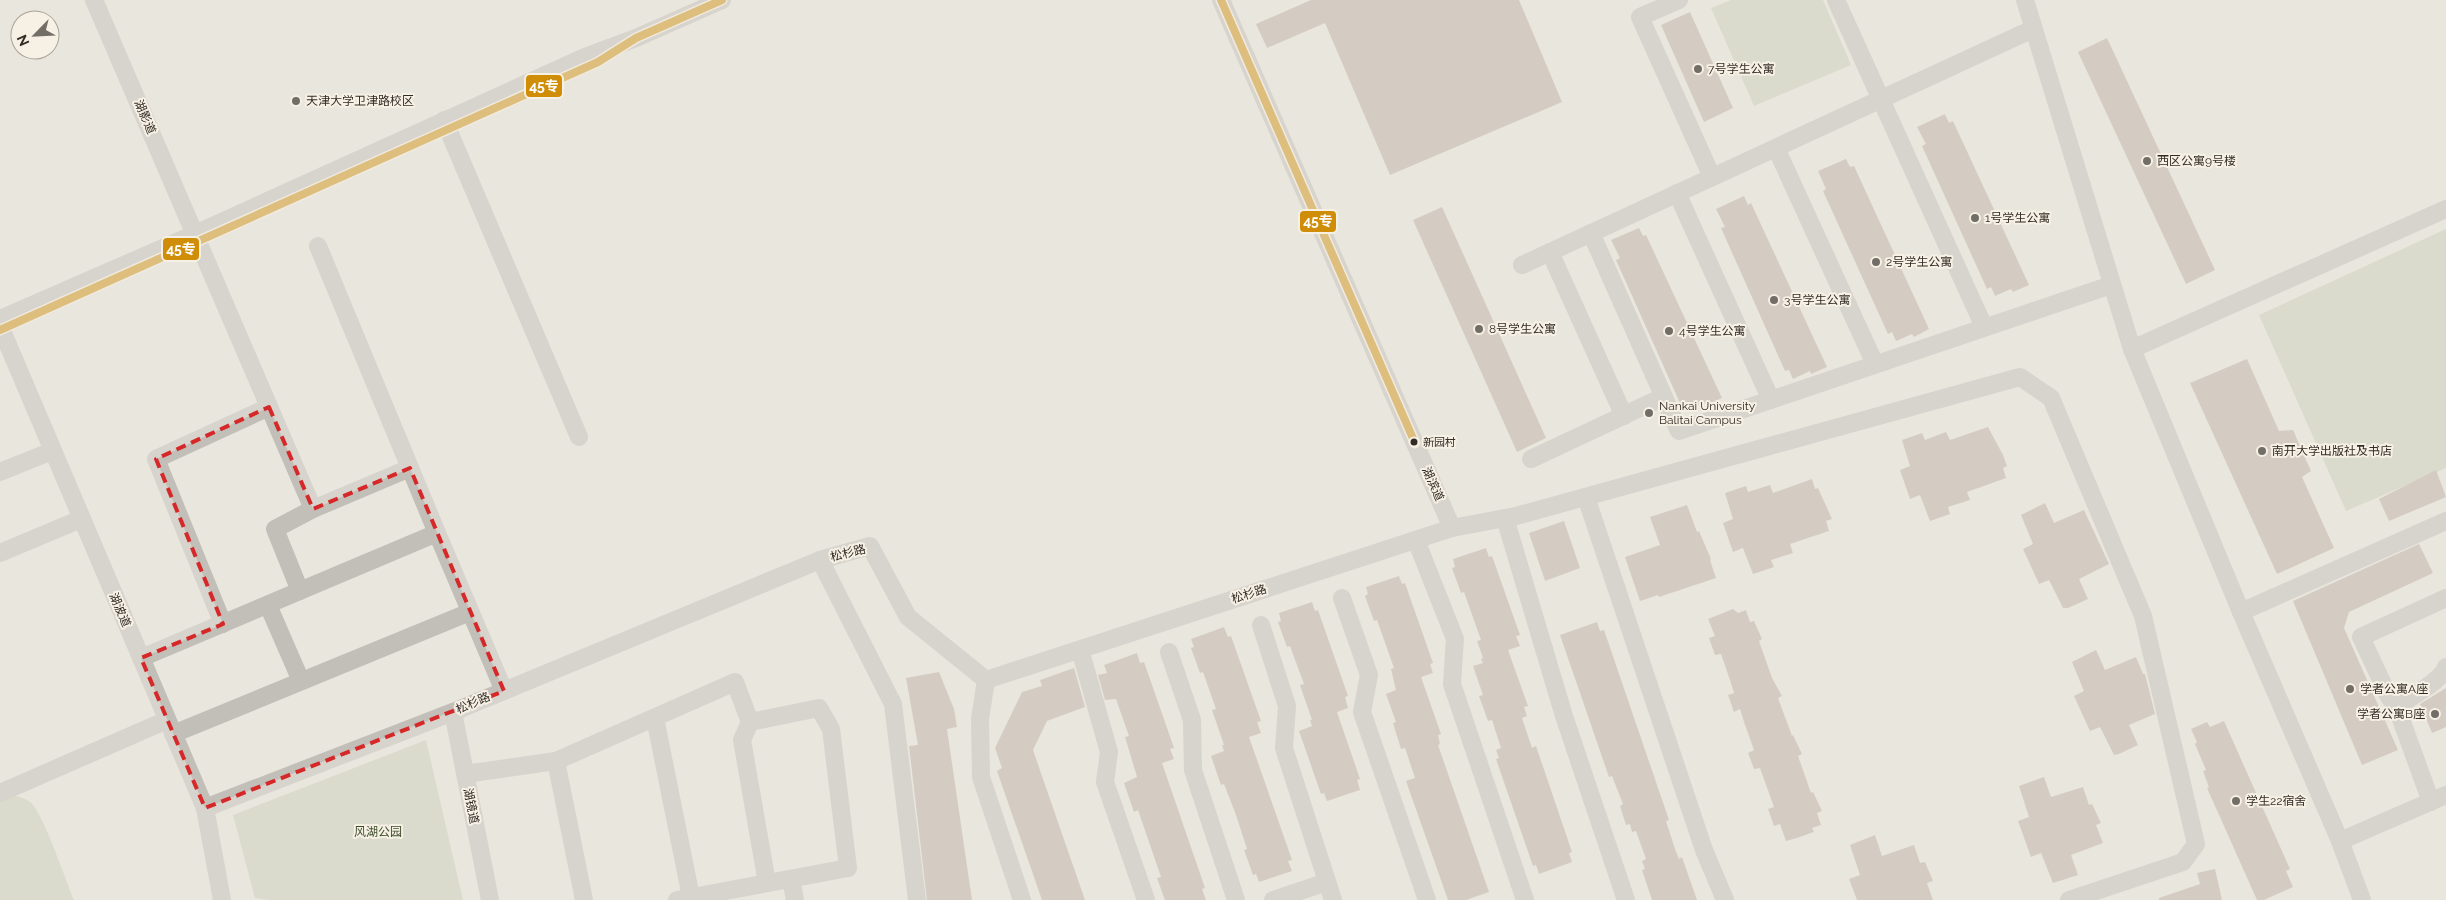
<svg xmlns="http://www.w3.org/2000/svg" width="2446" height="900" font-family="Raleway,'Noto Sans SC',sans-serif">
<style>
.green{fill:#c7cfb9}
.building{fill:#bbada2}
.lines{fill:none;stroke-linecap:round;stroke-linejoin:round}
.minor{stroke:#c2beb8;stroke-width:18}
.bus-1-casing{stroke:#f7f1e5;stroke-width:11}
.bus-1{stroke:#d08e08;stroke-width:8}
.marked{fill:none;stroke:#d62828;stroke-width:4;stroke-dasharray:10 6;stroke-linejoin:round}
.poi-dot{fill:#726d67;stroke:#f7f1e5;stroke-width:2}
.bus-dot{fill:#322c27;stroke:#f7f1e5;stroke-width:2}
.labels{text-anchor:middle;stroke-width:4;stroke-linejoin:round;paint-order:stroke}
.bus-label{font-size:11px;fill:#322c27;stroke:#f7f1e5;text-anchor:start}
.poi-label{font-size:12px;fill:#322c27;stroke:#f7f1e5;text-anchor:start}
.street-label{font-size:12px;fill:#322c27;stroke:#f7f1e5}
.park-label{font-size:12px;fill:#3d4e2d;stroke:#f7f1e5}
.line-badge{stroke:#f7f1e5;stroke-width:2}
.badge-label{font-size:14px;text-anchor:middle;font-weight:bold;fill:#fff}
</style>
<rect width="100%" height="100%" fill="#e9e6de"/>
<!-- green -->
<g class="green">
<path d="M1731,0H1823L1851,65L1754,106L1711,8Z"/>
<path d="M2446,229V468L2346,511L2259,315Z"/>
<path d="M426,740L463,900H268L255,898L233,815Z"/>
<path d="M0,795C10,795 21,795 30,802C43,812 66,881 74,900H0Z"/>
</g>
<!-- building -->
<g class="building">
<path d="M1311,0H1519L1562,102L1390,175L1325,23L1267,48L1256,24Z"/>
<path d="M1690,12L1733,108L1704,122L1661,25Z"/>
<path d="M2107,38L2215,270L2186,284L2078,52Z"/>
<path d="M1945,114L1949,123L1953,121L2029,285L2013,292L2011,289L1995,296L1991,287L1987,289L1922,146L1926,144L1917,127Z"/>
<path d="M1846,159L1850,167L1854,166L1929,329L1914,337L1912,334L1896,341L1892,332L1888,334L1823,191L1826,189L1818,171Z"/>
<path d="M1744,196L1748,205L1751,203L1827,367L1811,374L1810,371L1793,379L1789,370L1785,371L1721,228L1725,227L1716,209Z"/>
<path d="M1442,207L1546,438L1517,452L1413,220Z"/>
<path d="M1639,228L1643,236L1646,235L1722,398L1706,405L1705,402L1688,410L1684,401L1680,403L1616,260L1620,258L1611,240Z"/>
<path d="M2247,359L2279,431L2293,430L2311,471L2302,477L2334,548L2277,574L2190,383Z"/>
<path d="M1988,427L2003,455L2007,466L2003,468L2006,478L1967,492L1970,500L1948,507L1950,514L1930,521L1920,495L1910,499L1900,470L1910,466L1902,440L1922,433L1925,440L1946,432L1950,440Z"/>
<path d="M2436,470L2446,497L2389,521L2379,499Z"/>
<path d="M1812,479L1815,489L1818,488L1832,519L1826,521L1829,531L1790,544L1793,553L1771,560L1774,567L1753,574L1743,548L1733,552L1723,523L1733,519L1725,493L1746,486L1748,492L1770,485L1773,493Z"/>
<path d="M2045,503L2054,523L2084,510L2109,564L2079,579L2088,599L2068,608H2063L2049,580L2039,584L2023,549L2033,544L2021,515Z"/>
<path d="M1687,505L1697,532L1699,531L1711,559L1710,560L1716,578L1659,597L1658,595L1640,601L1625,557L1660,545L1650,517Z"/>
<path d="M1564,521L1580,568L1545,581L1529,533Z"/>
<path d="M2419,544L2433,573L2349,612L2344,628L2398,750L2362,765L2293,601Z"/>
<path d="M1486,548L1489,557L1492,556L1520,635L1516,636L1520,646L1508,650L1528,706L1524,707L1527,716L1522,718L1532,748L1536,746L1572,852L1569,853L1572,862L1539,874L1536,865L1533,866L1496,759L1499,758L1496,750L1501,748L1492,720L1488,721L1479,696L1483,695L1473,666L1483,663L1481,659L1483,658L1477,641L1481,640L1464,592L1461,593L1452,568L1455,567L1453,559Z"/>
<path d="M1399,576L1402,584L1405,583L1433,663L1430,664L1433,673L1421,677L1441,734L1438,735L1440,744L1438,745L1489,892L1466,900H1448L1406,781L1415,778L1405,748L1401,749L1393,723L1396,722L1386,694L1396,690L1391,669L1394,668L1377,620L1374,621L1365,596L1368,594L1366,587Z"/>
<path d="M1312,602L1315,611L1318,610L1348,696L1345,697L1348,708L1337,712L1360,779L1357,780L1360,790L1327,801L1324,793L1321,794L1299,731L1312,726L1310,720H1312L1300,685L1304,684L1290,646L1287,647L1278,622L1281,621L1279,613Z"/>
<path d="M1733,609L1738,613L1746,610L1750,622L1754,621L1762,639L1759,641L1772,678L1782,696L1778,698L1792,736L1793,735L1802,754L1798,756L1811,793L1813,792L1822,811L1817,813L1821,825L1812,828L1814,832L1811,833L1797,838L1786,841L1780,824L1774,826L1768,809L1774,807L1760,768L1754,769L1748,753L1754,750L1744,722L1740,709L1734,712L1728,695L1734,693L1730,680L1721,654L1715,655L1709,638L1715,636L1708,619Z"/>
<path d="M1597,622L1600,631L1604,630L1669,820L1666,821L1675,849L1679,859L1682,857L1697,900H1652L1642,870L1645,869L1642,861L1646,859L1636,831L1632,832L1630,824L1626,825L1620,806L1623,804L1612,776L1609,777L1560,635Z"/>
<path d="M1224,627L1228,637L1231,636L1261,721L1257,722L1261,733L1249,737L1292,860L1288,861L1292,871L1259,882L1256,874L1253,875L1244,850L1247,849L1236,815L1224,784L1221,785L1211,756L1224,751L1222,745H1224L1212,710L1216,709L1203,672L1200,673L1191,648L1194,647L1191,639Z"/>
<path d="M2096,650L2105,670L2136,657L2143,674H2145L2155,714L2129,725L2138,745L2119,754L2114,755L2100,727L2090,731L2074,696L2084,691L2072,662Z"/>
<path d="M1137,653L1140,663L1144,662L1174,748L1170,749L1174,759L1162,763L1205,888L1202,889L1206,900H1165L1157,878L1161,877L1138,810L1134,812L1124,783L1137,777L1125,737L1129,736L1116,699L1105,700L1098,675L1107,673L1104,665Z"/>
<path d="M1074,668L1085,707L1047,721L1033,750L1085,900H1042L997,771L1002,768L995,748L1022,692L1042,686L1040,680Z"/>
<path d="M939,672L954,709L957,727L947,729L972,900H927L909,746L918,745L906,678Z"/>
<path d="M2446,688V727L2432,733L2420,704Z"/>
<path d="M2224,721L2290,869L2286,871L2293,887L2264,900H2257L2207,788L2209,787L2203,771L2206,770L2195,744L2197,742L2191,729L2207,722L2210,727Z"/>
<path d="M2044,777L2051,797L2083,787L2089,805L2092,804L2101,823L2096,825L2103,843L2071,855L2078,875L2053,883L2041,853L2031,857L2018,821L2029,817L2019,786Z"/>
<path d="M1875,835L1882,856L1914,845L1920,863L1925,862L1933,881L1927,883L1933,900H1857L1849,879L1860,875L1850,845Z"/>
<path d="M2215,869L2222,900H2159V898L2200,884L2197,873Z"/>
</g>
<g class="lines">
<!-- minor -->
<g class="minor">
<path d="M94,0L313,509"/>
<path d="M1221,0L1452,528"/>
<path d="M1679,0L1640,17L1712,177"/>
<path d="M1836,0L1984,327"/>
<path d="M2025,0L2132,349L2241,612L2340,841L2362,900"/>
<path d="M444,120L579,437"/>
<path d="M1776,148L1875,364"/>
<path d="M1677,193L1771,400"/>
<path d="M1591,233L1679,431L2111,285"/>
<path d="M318,246L437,533"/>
<path d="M1550,252L1624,416"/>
<path d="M1522,265L2033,29"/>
<path d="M0,319L195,234L585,57L636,38L722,0"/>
<path d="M0,326L205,808L222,900"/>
<path d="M2132,349L2446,209"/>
<path d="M1531,459L1663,397"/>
<path d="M0,472L52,451"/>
<path d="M1586,497L1704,850L1725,900"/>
<path d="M1505,518L1564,716L1626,900"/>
<path d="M1416,540L1455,639L1452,684L1525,900"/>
<path d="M0,553L81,519"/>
<path d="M820,560L893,704L917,900"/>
<path d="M300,591L275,529L313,509L410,468"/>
<path d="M1342,598L1369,675L1362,712L1427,900"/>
<path d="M268,605L301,681"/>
<path d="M2241,612L2446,521"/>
<path d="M223,624L156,459L269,407"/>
<path d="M1261,625L1287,706L1284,748L1333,900"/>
<path d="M1169,652L1192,720L1193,770L1236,900"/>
<path d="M141,658L437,533L504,691"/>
<path d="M1083,660L1109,752L1105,782L1146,900"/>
<path d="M986,680L980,719L981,777L1022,900"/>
<path d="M2397,708C2411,695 2441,682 2446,667"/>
<path d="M453,712L490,900"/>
<path d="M655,718L691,897"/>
<path d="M750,722L742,740L767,883"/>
<path d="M173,734L470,612"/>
<path d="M556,761L584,900"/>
<path d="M465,774L556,761L735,682L750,722L819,708L831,729L848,868L677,900"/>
<path d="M0,793L167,720"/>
<path d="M2431,802L2397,708L2389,697L2361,637L2446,598"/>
<path d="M205,808L453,712L820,560L870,546L908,617L986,680L1452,528L1516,516L2020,377L2051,398L2143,616L2196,844L2183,862L2069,900"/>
<path d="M2340,841L2446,795"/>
<path d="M791,879L795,900"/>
<path d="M1273,900L1327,882"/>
</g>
<defs>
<g id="bus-1">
<path d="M1221,0L1415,443"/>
<path d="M0,330L598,62L636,38L722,0"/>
</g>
</defs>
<!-- bus-1 casing -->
<use href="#bus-1" class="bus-1-casing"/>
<!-- bus-1 -->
<use href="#bus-1" class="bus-1"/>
</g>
<!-- marked area -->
<path d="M0 0H2446V900H0ZM269,407L313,509L410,468L504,691L205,808L141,658L223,624L156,459Z" fill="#e9e6de" fill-opacity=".55" fill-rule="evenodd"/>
<path class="marked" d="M269,407L313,509L410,468L504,691L205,808L141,658L223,624L156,459Z"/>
<!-- markers -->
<g class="poi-dot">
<circle cx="1698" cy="69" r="5"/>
<circle cx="296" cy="101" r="5"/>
<circle cx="2147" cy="161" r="5"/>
<circle cx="1975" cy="218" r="5"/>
<circle cx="1876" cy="262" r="5"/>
<circle cx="1774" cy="300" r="5"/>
<circle cx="1479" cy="329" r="5"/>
<circle cx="1669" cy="331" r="5"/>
<circle cx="1649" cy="413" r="5"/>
<circle cx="2262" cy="451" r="5"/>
<circle cx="2350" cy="689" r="5"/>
<circle cx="2435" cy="714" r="5"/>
<circle cx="2236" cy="801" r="5"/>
</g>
<circle class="bus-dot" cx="1414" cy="442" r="4.5"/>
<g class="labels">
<!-- bus labels -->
<g class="bus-label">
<text x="1423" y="446">新园村</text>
</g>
<!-- poi labels -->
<g class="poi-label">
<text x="1708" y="73">7号学生公寓</text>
<text x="306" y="105">天津大学卫津路校区</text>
<text x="2157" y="165">西区公寓9号楼</text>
<text x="1985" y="222">1号学生公寓</text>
<text x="1886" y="266">2号学生公寓</text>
<text x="1784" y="304">3号学生公寓</text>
<text x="1489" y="333">8号学生公寓</text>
<text x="1679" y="335">4号学生公寓</text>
<text x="1659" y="410">Nankai University<tspan x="1659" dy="14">Balitai Campus</tspan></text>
<text x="2272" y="455">南开大学出版社及书店</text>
<text x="2360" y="693">学者公寓A座</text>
<text x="2425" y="718" text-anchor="end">学者公寓B座</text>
<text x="2246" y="805">学生22宿舍</text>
</g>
<!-- street labels -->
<g class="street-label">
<text transform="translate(145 117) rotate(67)" y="4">湖影道</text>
<text transform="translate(1433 484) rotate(66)" y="4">湖滨道</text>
<text transform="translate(848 553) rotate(-14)" y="4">松杉路</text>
<text transform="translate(1249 594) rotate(-18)" y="4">松杉路</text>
<text transform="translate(120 610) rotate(67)" y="4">湖波道</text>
<text transform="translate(473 703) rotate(-23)" y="4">松杉路</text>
<text transform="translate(471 806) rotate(79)" y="4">湖镜道</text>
</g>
<!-- park labels -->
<g class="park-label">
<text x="378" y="836">风湖公园</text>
</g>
</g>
<g class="line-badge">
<rect x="525" y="74" width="38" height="24" rx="5" fill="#d08e08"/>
<rect x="1299" y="210" width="38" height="23" rx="5" fill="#d08e08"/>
<rect x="162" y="237" width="38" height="24" rx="5" fill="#d08e08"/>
</g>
<g class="badge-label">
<text x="544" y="91">45专</text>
<text x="1318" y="226">45专</text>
<text x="181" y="254">45专</text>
</g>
<!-- north arrow -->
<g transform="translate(35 35) rotate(246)"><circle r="24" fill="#f7f1e5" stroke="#a8a299"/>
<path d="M0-4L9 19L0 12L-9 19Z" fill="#726d67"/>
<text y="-8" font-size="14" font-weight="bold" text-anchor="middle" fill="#322c27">N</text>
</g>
</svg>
